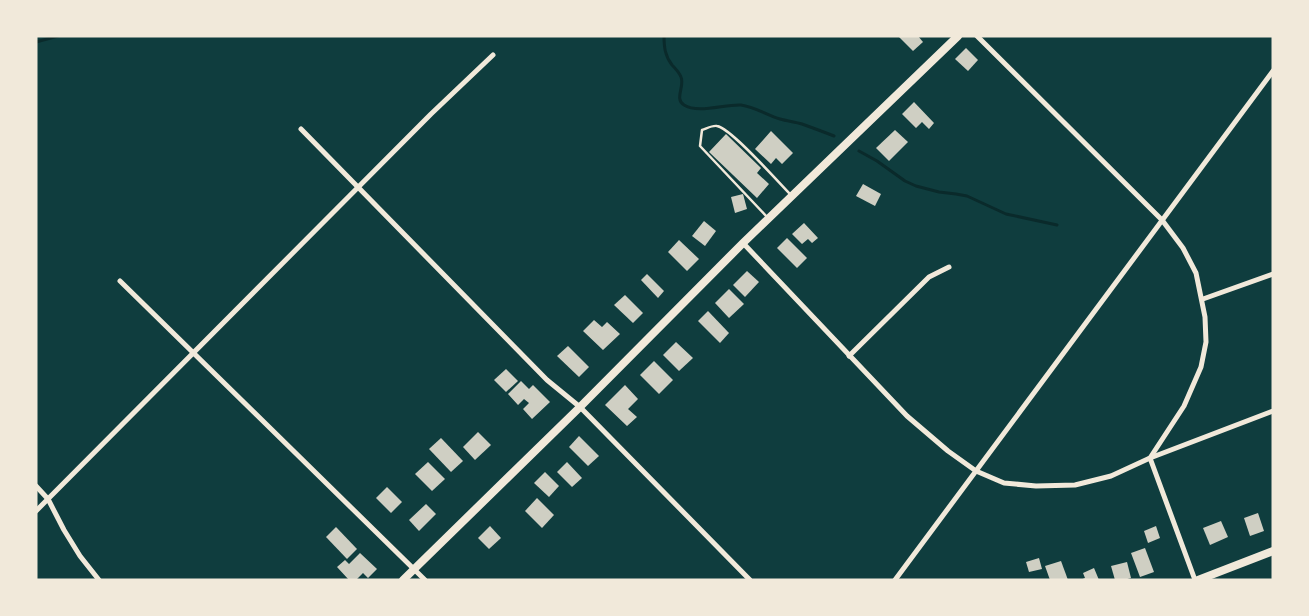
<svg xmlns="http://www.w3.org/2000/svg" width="1309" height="616" font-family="'Crimson Pro',serif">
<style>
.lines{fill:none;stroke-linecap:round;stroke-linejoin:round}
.stream{stroke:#0a2a2b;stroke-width:3}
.building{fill:#cfcfc3}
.service{stroke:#f1e9da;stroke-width:2.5}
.minor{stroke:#f1e9da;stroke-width:5}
.primary{stroke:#f1e9da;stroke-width:8}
</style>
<rect width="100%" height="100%" fill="#0f3d3e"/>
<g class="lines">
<!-- stream -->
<g class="stream">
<path d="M664,36C664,47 665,56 672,65C675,68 679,72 681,77C685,86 674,99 684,105C698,114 725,104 741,105C755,107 767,115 780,119C787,121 795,122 802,124C813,128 824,132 834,136"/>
<path d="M36,42L58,36"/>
<path d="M859,151L877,161L905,181L916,186L939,192L956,194L967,196L1006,214L1057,225"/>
</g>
</g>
<!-- building -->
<g class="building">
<path d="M898,36H918L923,42L913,51Z"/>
<path d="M966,48L978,60L968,71L955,59Z"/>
<path d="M914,102L934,123L929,129L922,122L916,128L902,114Z"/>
<path d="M895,130L908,142L889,161L876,148Z"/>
<path d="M771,131L793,153L782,164L776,158L771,164L755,149Z"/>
<path d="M726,134L761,168L757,173L769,184L757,198L709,152Z"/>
<path d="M863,184L881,194L875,206L856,196Z"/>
<path d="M743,194L747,209L735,213L731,197Z"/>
<path d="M704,221L716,231L705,246L692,236Z"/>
<path d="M804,223L818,238L812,243L808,239L802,244L792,234Z"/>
<path d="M787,238L807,258L797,268L777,248Z"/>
<path d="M679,240L699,259L687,271L668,252Z"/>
<path d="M747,271L759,282L745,297L733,285Z"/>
<path d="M647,274L664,291L658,298L641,280Z"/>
<path d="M729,289L744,304L729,318L715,303Z"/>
<path d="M625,295L643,313L633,323L614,305Z"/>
<path d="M708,311L729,333L720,343L698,321Z"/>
<path d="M594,320L602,327L607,322L620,334L603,350L583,331Z"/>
<path d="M676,342L693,358L679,371L663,355Z"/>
<path d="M568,346L589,367L579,377L557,356Z"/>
<path d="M654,361L673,380L659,394L640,375Z"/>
<path d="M506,369L518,381L506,392L494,380Z"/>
<path d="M521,381L529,389L533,385L550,402L532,419L523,409L529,403L524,399L518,405L508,394Z"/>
<path d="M625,385L638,399L628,409L637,417L627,426L605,405Z"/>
<path d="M478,432L491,445L475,460L463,447Z"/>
<path d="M579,436L599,456L588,466L569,447Z"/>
<path d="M441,438L463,461L451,472L429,449Z"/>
<path d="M428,462L445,479L432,491L415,474Z"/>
<path d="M567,462L582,478L572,487L557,472Z"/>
<path d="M545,472L559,486L549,497L534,483Z"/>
<path d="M387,487L402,502L391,513L376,498Z"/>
<path d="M537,498L554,515L542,528L525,511Z"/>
<path d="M426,504L436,514L419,531L409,520Z"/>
<path d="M1258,513L1264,531L1250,536L1244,518Z"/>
<path d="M1221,521L1228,537L1210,545L1203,528Z"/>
<path d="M490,526L501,538L489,549L478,538Z"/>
<path d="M1156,526L1160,538L1148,543L1144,531Z"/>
<path d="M336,527L357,549L347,559L326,537Z"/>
<path d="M1145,548L1154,572L1140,577L1131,553Z"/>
<path d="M360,553L377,569L368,578L363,573L356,580H349L337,567L345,560L349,564Z"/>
<path d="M1039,558L1042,569L1029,572L1026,562Z"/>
<path d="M1061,561L1068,580H1050L1045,566Z"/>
<path d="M1127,562L1131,578L1124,580H1115L1111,566Z"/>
<path d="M1094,568L1099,580H1080L1085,578L1083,573Z"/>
</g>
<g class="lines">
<!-- service -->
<path class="service" d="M768,218L700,146L702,130C706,129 712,125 717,126C731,128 779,183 791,195"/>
<!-- minor -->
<g class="minor">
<path d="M301,129L547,380L580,407L750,580"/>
<path d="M743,243L907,416L948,451L976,471L1004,483L1036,486L1075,485L1111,476L1150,458L1184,406L1201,367L1206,342L1205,317L1196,273L1183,248L1162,220L977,36"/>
<path d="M120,281L425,580"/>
<path d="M1203,299L1273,274"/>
<path d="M849,356L929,277L949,267"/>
<path d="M36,486L48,499L64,530L80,556L99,580"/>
<path d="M36,511L431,114L493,55"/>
<path d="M895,580L1273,71"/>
<path d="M1195,580L1150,458L1273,411"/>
</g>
<!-- primary -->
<g class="primary">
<path d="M403,580L580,407L743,243L958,36"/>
<path d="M1198,580L1273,551"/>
</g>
</g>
<!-- border -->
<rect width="1309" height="616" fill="none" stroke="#f1e9da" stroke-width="75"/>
</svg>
